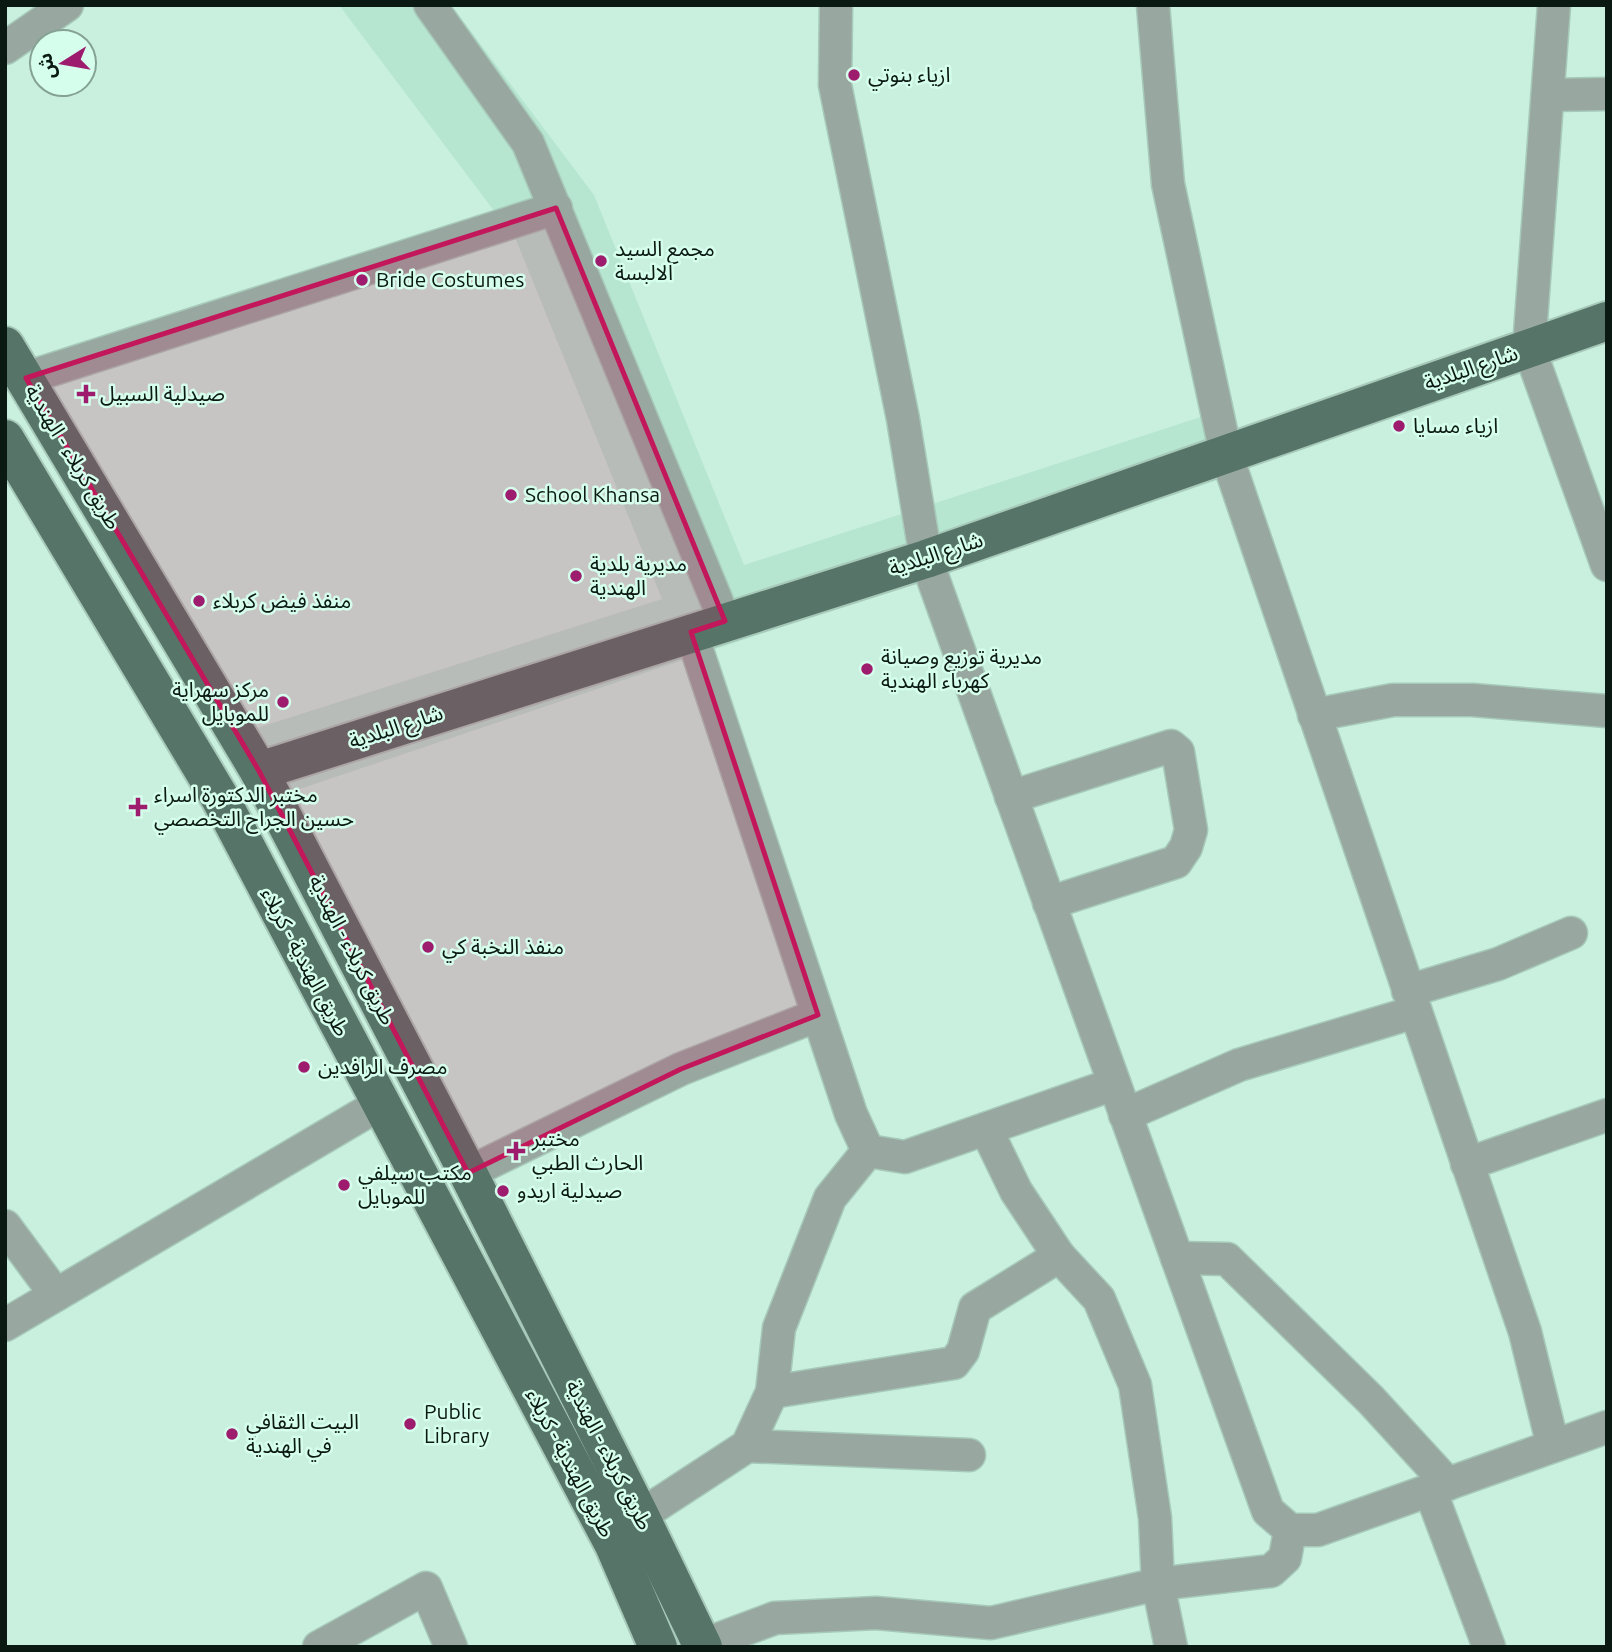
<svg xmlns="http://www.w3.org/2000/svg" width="1612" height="1652" font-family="Ubuntu,'Noto Sans Arabic',sans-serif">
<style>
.built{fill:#b6e5d0}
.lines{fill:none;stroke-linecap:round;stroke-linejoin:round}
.minor-casing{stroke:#a7c9ba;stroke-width:35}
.major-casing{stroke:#a7c9ba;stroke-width:42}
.minor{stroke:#98a8a0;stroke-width:32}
.major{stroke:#567467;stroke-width:38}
.marked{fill:#c2185b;fill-opacity:0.2;stroke:#c2185b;stroke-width:5;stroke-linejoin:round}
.poi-dot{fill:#9e1c6e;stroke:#d6feec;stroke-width:2.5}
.labels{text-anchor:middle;stroke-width:5;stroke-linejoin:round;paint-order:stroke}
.poi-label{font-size:21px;fill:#0b1913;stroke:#d6feec;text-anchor:start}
.street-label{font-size:21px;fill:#0b1913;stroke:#d6feec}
</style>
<rect width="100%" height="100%" fill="#c9f0df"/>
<!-- built -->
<path class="built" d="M339,5H451L594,195L744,565L1207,415L1218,480L285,794L257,728L662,599L516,240Z"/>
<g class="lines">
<defs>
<g id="minor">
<path d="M430,5L528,143L725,621"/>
<path d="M836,5L835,85L903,419L926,559L1268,1511L1290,1530H1318L1607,1427"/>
<path d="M1153,5L1168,184L1226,454L1525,1332L1553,1446"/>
<path d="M1554,5L1529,348L1607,565"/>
<path d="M5,48L67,5"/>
<path d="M1548,95L1607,94"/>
<path d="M26,378L556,208"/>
<path d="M691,632L851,1114L868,1151L905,1157L1114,1084"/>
<path d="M1314,715L1393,700H1472L1607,711"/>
<path d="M1011,797L1171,746L1178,752L1191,830L1186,847L1176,862L1049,903"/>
<path d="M1408,991L1498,964L1571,933"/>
<path d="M1125,1115L1239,1065L1415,1012"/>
<path d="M986,1129L1016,1191L1059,1256L1099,1299L1135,1385L1155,1518L1158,1584L1171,1647"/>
<path d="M1467,1164L1607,1115"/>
<path d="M468,1173L681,1069L818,1015"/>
<path d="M5,1226L56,1295"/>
<path d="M1177,1258L1227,1259L1371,1400L1448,1484"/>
<path d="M5,1325L380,1104"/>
<path d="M772,1392L954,1363L963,1351L975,1308L1059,1256"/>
<path d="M747,1446L969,1455"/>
<path d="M1430,1490L1489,1647"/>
<path d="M640,1516L747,1446L772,1392L779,1328L830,1198L868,1151"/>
<path d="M703,1645L775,1618L876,1613L991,1623L1158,1584L1271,1571L1285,1558L1290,1530"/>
<path d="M319,1647L426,1588L451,1647"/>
</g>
<g id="major">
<path d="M5,346L259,771L468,1173L640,1516L703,1647"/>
<path d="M5,439L220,798L614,1545L658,1647"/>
<path d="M259,771L926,559L1607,321"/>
</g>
</defs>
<!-- minor casing -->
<use href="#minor" class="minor-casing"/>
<!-- major casing -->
<use href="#major" class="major-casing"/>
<!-- minor -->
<use href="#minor" class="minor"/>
<!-- major -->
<use href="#major" class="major"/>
</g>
<!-- marked area -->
<path class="marked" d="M556,208L725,621L691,632L818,1015L681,1069L468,1173L259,771L26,378Z"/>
<!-- markers -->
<g class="poi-dot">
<circle cx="854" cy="75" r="7"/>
<circle cx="601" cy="261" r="7"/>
<circle cx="362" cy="280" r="7"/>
<path d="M82.5 383.5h7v7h7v7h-7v7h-7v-7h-7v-7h7z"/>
<circle cx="1399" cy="426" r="7"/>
<circle cx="511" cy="495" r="7"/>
<circle cx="576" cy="576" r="7"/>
<circle cx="199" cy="601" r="7"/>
<circle cx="867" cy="669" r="7"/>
<circle cx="283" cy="702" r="7"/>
<path d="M134.5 796.5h7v7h7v7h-7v7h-7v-7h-7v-7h7z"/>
<circle cx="428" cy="947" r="7"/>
<circle cx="304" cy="1067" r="7"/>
<path d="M512.5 1140.5h7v7h7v7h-7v7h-7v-7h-7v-7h7z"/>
<circle cx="344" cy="1185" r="7"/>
<circle cx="503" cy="1191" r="7"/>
<circle cx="410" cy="1424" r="7"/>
<circle cx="232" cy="1434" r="7"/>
</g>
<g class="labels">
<!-- poi labels -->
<g class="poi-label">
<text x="868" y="82">ازياء بنوتي</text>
<text x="615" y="256">مجمع السيد<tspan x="615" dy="24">الالبسة</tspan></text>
<text x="376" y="287">Bride Costumes</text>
<text x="100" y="401">صيدلية السبيل</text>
<text x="1413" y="433">ازياء مسايا</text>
<text x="525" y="502">School Khansa</text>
<text x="590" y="571">مديرية بلدية<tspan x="590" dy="24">الهندية</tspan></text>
<text x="213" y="608">منفذ فيض كربلاء</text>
<text x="881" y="664">مديرية توزيع وصيانة<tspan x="881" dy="24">كهرباء الهندية</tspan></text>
<text x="269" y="697" text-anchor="end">مركز سهراية<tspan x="269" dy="24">للموبايل</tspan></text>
<text x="154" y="802">مختبر الدكتورة اسراء<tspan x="154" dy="24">حسين الجراح التخصصي</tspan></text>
<text x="442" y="954">منفذ النخبة كي</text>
<text x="318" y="1074">مصرف الرافدين</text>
<text x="532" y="1146">مختبر<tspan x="532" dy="24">الحارث الطبي</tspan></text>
<text x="358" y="1180">مكتب سيلفي<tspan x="358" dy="24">للموبايل</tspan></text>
<text x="517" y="1198">صيدلية اريدو</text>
<text x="424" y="1419">Public<tspan x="424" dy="24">Library</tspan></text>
<text x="246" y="1429">البيت الثقافي<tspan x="246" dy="24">في الهندية</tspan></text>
</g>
<!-- street labels -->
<g class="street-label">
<text transform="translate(1471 368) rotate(-19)" y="7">شارع البلدية</text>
<text transform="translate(73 457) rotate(59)" y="7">طريق كربلاء - الهندية</text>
<text transform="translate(936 554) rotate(-18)" y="7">شارع البلدية</text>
<text transform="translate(396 727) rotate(-18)" y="7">شارع البلدية</text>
<text transform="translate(352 950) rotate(63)" y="7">طريق كربلاء - الهندية</text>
<text transform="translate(305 962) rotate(62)" y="7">طريق الهندية - كربلاء</text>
<text transform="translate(609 1455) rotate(63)" y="7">طريق كربلاء - الهندية</text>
<text transform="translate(570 1463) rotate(62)" y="7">طريق الهندية - كربلاء</text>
</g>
</g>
<!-- border -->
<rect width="1612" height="1652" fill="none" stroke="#0b1913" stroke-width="14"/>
<!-- north arrow -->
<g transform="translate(63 63) rotate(259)"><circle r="33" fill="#d6feec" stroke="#85a295" stroke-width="2"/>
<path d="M0-5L12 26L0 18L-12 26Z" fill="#9e1c6e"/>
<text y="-10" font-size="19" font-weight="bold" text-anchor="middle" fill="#0b1913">ش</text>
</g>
</svg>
